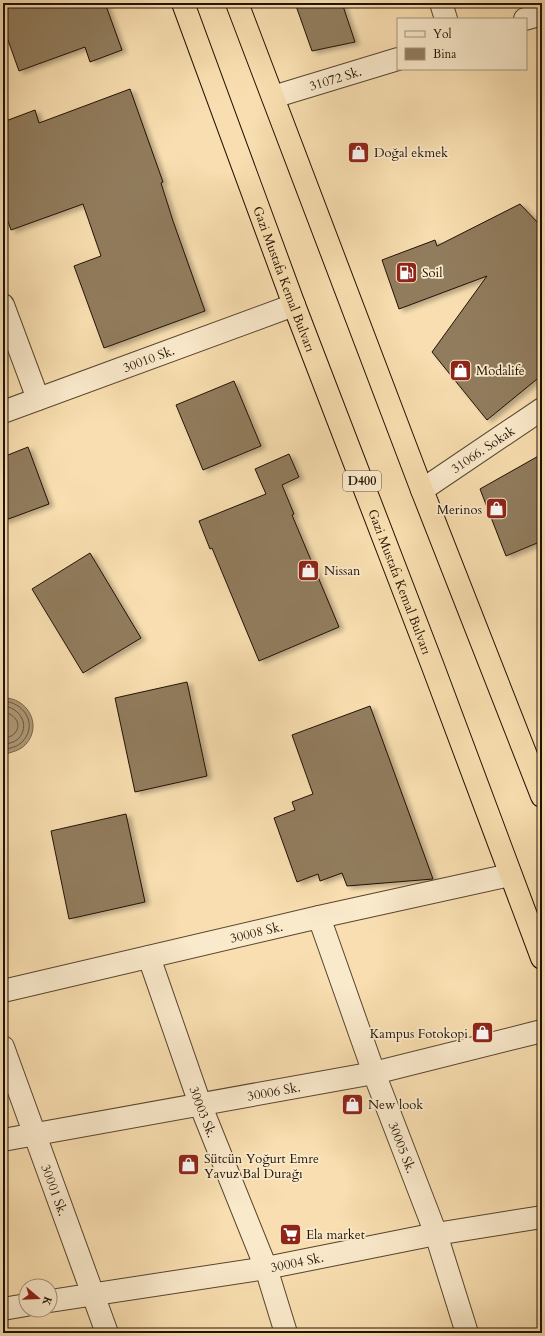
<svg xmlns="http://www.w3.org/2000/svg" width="545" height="1336" font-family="Cardo,serif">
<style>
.water{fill:#af9976;stroke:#776348}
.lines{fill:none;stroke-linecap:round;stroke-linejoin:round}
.shore{stroke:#68563d;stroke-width:1}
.building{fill:#917c5d;stroke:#221204;filter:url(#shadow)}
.street-casing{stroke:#58452f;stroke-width:24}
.highway-casing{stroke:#221204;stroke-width:24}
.street{stroke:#faeacc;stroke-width:22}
.highway{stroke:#f8deb0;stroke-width:22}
.labels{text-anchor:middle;stroke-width:3.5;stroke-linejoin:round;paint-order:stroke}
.shield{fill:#faeacc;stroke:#635340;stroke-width:1}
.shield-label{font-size:12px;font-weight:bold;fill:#221204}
.street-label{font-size:13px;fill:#221204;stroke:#faeacc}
.poi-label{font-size:13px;fill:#221204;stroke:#faeacc;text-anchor:start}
</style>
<defs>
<filter id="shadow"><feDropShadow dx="4.5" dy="2.5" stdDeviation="2" flood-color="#0004"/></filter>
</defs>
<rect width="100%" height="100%" fill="#f8deb0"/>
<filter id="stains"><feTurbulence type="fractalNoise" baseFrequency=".005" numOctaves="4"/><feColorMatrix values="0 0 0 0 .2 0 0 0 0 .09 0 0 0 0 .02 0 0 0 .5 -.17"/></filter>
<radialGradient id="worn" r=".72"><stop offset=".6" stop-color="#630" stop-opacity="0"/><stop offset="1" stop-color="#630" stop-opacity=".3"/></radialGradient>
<!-- water -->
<path class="water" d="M3,698C27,697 43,725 26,744C20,751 11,752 3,755Z"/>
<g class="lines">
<!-- shore -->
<g class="shore">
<path d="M3,701C24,702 38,724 23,741C18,747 10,748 3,750"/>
<path d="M3,706C20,707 31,726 18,739C14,743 8,743 3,745"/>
<path d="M3,712C13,713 23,723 15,733C12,737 7,737 3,739"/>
</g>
</g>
<!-- building -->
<g class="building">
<path d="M3,3H105L122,50L90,62L85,47L19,71L3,26Z"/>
<path d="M295,3H342L355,42L312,51Z"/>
<path d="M130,89L163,182L161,183L173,221L205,311L104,348L74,266L101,256L83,204L11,230L3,208V122L35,110L39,123Z"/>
<path d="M520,204L540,225V243L542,249V375L487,420L432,352L487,276L399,309L382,260L435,240L437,246Z"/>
<path d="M234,381L261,446L203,470L176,405Z"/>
<path d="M28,447L49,504L3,521V457Z"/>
<path d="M289,454L299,477L282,485L294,514L292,515L339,627L259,661L212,548L210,549L199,521L266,494L255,469Z"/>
<path d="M542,454V541L506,556L480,489Z"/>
<path d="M90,553L141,638L83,673L32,589Z"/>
<path d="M187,682L207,776L135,792L115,698Z"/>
<path d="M370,706L433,879L347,886L342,873L320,881L318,874L297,882L274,818L295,810L292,802L313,794L292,735Z"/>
<path d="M126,814L145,902L69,919L51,831Z"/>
</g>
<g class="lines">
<defs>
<g id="street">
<path d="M441,3L446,19"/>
<path d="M525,19L542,14"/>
<path id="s1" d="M273,97L398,59"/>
<path d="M3,305L38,399"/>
<path id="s2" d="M3,412L294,305"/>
<path id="s3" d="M422,490L542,409"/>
<path id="s4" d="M319,917L374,1073L436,1234L467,1333"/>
<path id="s5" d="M149,957L200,1104L266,1268L286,1333"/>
<path id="s6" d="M3,991L319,917L510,875"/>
<path id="s7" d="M3,1047L107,1333"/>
<path id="s8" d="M3,1140L374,1073L542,1031"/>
<path id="s9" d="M50,1301L266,1268L436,1234L542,1217"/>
<path d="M3,1309L26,1305"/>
</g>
<g id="highway">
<path id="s10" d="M183,3L294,305L432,664L542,958"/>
<path d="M237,3L422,490L542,796"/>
</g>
</defs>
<!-- street casing -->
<use href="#street" class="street-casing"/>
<!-- highway casing -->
<use href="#highway" class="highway-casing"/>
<!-- street -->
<use href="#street" class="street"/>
<!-- highway -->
<use href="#highway" class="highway"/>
</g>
<!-- icons -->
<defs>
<symbol id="shop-square" viewBox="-11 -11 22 22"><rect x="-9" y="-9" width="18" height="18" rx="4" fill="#8f2418" stroke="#faeacc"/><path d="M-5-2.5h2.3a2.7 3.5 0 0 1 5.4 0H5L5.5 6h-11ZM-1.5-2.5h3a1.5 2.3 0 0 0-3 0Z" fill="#fff"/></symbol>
<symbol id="fuel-square" viewBox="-11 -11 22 22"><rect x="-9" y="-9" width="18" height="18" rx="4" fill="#8f2418" stroke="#faeacc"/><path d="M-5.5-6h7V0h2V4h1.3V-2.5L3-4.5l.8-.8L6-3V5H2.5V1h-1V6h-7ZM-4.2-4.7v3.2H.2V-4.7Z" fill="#fff"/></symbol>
<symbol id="supermarket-square" viewBox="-11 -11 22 22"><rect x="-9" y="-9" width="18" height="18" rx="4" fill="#8f2418" stroke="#faeacc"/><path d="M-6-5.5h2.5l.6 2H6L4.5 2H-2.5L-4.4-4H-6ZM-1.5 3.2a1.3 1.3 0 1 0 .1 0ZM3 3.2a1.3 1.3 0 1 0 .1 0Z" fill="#fff"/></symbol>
</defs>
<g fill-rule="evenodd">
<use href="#shop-square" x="346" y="140" width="25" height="25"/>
<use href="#fuel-square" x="394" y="260" width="25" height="25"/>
<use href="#shop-square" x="448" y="358" width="25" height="25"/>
<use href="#shop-square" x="484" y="496" width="25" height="25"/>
<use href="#shop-square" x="296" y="558" width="25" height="25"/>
<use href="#shop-square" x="470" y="1020" width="25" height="25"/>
<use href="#shop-square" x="340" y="1092" width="25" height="25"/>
<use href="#shop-square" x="176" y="1152" width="25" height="25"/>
<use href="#supermarket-square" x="278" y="1222" width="25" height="25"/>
</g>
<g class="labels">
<!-- shield labels -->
<rect class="shield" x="343" y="471" width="38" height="20" rx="3"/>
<g class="shield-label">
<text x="362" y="485">D400</text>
</g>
<!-- street labels -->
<g class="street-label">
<text dy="5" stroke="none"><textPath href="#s1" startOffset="65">31072 Sk.</textPath></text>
<text dy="5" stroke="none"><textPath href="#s10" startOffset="294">Gazi Mustafa Kemal Bulvarı</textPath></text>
<text dy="5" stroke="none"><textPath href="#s2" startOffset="155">30010 Sk.</textPath></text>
<text dy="5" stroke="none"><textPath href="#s3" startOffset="73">31066. Sokak</textPath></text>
<text dy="5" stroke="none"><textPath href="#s10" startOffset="618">Gazi Mustafa Kemal Bulvarı</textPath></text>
<text dy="5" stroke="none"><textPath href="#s6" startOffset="260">30008 Sk.</textPath></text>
<text dy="5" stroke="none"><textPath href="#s8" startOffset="275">30006 Sk.</textPath></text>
<text dy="5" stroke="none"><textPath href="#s5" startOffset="164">30003 Sk.</textPath></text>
<text dy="5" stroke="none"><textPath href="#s4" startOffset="245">30005 Sk.</textPath></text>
<text dy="5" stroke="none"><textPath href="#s7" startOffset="152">30001 Sk.</textPath></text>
<text dy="5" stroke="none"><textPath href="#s9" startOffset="250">30004 Sk.</textPath></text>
</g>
<!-- poi labels -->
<g class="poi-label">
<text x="374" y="157">Doğal ekmek</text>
<text x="422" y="277">Soil</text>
<text x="476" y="375">Modalife</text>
<text x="482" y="514" text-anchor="end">Merinos</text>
<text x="324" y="575">Nissan</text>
<text x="468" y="1038" text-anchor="end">Kampus Fotokopi</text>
<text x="368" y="1109">New look</text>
<text x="204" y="1163">Sütcün Yoğurt Emre<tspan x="204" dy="15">Yavuz Bal Durağı</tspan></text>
<text x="306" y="1239">Ela market</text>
</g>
</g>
<!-- margin -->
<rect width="545" height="1336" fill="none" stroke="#f8deb0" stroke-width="16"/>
<rect x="4" y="4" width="537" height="1328" fill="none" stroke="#221204" stroke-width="2"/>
<rect x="8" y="8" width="529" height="1320" fill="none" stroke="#221204"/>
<!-- legend -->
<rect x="397" y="18" width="130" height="52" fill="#faeacc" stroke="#a4947c"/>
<rect x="405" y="31" width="20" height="6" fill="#faeacc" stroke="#a4947c"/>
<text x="433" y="38" font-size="12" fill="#221204">Yol</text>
<rect x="405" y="48" width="20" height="12" fill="#917c5d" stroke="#a4947c"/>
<text x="433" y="58" font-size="12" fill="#221204">Bina</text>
<!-- north arrow -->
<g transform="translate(38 1298) rotate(109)"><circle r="19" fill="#faeacc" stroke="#a4947c"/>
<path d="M0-3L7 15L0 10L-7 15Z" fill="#8f2418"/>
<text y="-6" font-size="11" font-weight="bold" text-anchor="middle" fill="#221204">K</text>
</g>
<rect width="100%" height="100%" filter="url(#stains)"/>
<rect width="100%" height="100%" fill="url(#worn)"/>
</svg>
